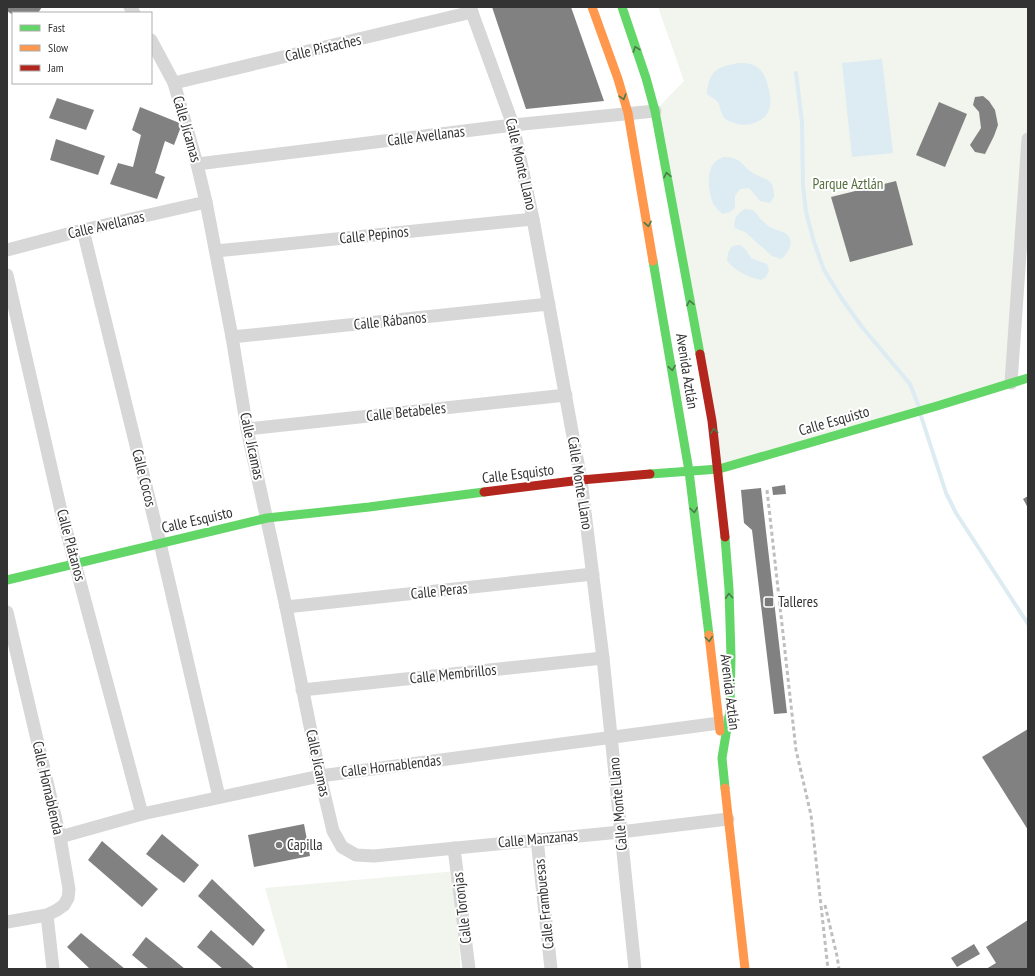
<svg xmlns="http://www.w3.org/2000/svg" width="1035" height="976" font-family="'PT Sans Narrow',sans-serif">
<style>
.green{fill:#f1f5ed}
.water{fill:#ddebf3}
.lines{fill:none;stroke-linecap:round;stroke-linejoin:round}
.stream{stroke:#ddebf3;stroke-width:4}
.building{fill:#818181}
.street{stroke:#d7d7d7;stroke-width:13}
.fast{stroke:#63d668;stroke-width:9}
.slow{stroke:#ff974d;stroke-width:9}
.jam{stroke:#b3261e;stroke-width:9}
.rail{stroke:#bebebe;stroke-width:3;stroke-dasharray:4 3;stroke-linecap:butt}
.oneway{stroke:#497c4b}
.poi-dot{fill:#7a7a7a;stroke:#fff;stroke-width:1.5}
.labels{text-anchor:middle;stroke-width:4;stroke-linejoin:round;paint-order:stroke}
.street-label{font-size:15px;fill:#333;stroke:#fff}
.park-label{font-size:15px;fill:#56703f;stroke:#fff}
.poi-label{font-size:15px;fill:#333;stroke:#fff;text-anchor:start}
</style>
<rect width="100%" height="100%" fill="#fff"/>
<!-- green -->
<g class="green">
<path d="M658,7H1028V156L1011,383L719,469L655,111L684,81Z"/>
<path d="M457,871L460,969H288L265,888Z"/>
</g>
<!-- water -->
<g class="water">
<path d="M882,59L893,153L852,157L842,63Z"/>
<path d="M739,63C745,63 751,63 757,67C765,73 767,81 769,90C773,107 769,119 751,124C743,126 735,124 727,120C721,116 721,111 719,104C717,100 711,97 707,94C709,70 717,67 739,63Z"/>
<path d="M723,157C744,158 739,164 753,173C758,176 765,178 770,182C774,186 774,192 774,197L770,203L760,201L749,188L740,189L735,196V208L730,212L722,214C720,211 716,208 714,205C708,194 706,170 715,162C717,160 721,158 723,157Z"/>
<path d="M745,209L753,210C757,214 761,220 766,224C771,229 779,230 785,233C796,240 789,253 781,259L772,256L745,232L735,228C733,219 737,214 745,209Z"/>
<path d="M740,245L746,250L751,258L767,264L769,270L766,277L761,280C746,276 737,272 727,261L728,253L732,246Z"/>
</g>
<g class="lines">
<!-- stream -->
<g class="stream">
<path d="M796,73L802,122L803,186L806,212L814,242L824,270L842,299L862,327L910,384L919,407"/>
<path d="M921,416L946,493L956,513L1028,624"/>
</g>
</g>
<!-- building -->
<g class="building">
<path d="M7,7H42L38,13H13V15L7,11Z"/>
<path d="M492,7H571L604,101L526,109Z"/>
<path d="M983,96L989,101L995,110L998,125L994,136L985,154L975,152L970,145L981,128L979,112L973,105L975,97Z"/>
<path d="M57,98L94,110L86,130L49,118Z"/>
<path d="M939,102L967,114L945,167L916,155Z"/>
<path d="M140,107L182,124L174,145L165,141L155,173L165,177L157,199L110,184L118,163L133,167L141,135L132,130Z"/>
<path d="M56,139L105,156L98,175L50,160Z"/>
<path d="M896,181L913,245L850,262L831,197Z"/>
<path d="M785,485L786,494L773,495L772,487Z"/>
<path d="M761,488L787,713L774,714L752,530L744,523L741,490Z"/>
<path d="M1028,496V508L1023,499Z"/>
<path d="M1028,729V830L982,757Z"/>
<path d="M304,824L310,856L254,867L248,835Z"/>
<path d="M162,834L199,865L184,883L146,854Z"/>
<path d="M102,841L158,889L142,907L88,860Z"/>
<path d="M212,879L265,930L253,946L198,896Z"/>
<path d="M1028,920V969H986L996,963L986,947Z"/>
<path d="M211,930L255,969H223L197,947Z"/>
<path d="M81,933L125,969H90L67,947Z"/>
<path d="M146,937L185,969H149L132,955Z"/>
<path d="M974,944L980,954L957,967L951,958Z"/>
</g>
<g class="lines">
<!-- street -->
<g class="street">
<path d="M130,7L134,13"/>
<path d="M470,7L513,125L533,219L581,480L603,658L635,969"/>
<path d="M151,40L174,83L197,164L206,202L232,337L247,429L286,607L320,776L333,831L342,847L356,855L374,856L620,832L728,819"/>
<path d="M174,83L472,12"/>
<path d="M197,164L513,125L655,111"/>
<path d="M83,230L160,543L219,797"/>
<path d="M7,250L83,230L206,202"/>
<path d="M216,251L533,219"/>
<path d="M7,275L61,511L142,814"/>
<path d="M232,337L549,304"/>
<path d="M1011,383L1028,139"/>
<path d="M247,429L566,395"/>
<path d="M286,607L593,574"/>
<path d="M7,612L60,837L69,889L68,898L64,905L57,910L47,915L7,922"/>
<path d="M302,690L603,658"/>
<path d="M60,837L142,814L320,776L727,722"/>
<path d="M537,839L551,969"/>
<path d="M454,848L469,969"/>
<path d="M47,915L53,969"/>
</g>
<!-- fast -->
<g class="fast">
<path d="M622,7L646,78L655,111L700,354"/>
<path d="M653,261L689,471L709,635"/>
<path d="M650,474L719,469L937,406L1028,378"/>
<path d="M7,580L267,518L369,507L484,492"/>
<path d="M725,788L722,758L730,710L731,657L729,589L725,537"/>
</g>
<!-- slow -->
<g class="slow">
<path d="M592,7L618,79L628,113L653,261"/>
<path d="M709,635L720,731"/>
<path d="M725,788L745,969"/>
</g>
<!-- jam -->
<g class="jam">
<path d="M700,354L712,421L725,537"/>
<path d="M484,492L581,480L650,474"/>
</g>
<!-- rail -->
<g class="rail">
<path d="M767,490L796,750L811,815L828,969"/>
<path d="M825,905L837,956L839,969"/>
</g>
</g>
<!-- one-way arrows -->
<defs><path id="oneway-chevron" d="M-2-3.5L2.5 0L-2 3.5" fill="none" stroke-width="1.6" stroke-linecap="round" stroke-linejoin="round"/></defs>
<g class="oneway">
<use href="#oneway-chevron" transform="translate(636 49) rotate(-109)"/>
<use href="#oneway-chevron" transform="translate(623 97) rotate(73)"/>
<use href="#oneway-chevron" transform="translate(667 175) rotate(-101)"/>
<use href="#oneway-chevron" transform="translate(648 224) rotate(80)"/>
<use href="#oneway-chevron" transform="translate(690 303) rotate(-101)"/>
<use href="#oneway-chevron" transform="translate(672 368) rotate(81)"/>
<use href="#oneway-chevron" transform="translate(714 431) rotate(-98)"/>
<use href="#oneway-chevron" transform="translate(694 510) rotate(83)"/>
<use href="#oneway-chevron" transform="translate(729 596) rotate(-94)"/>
<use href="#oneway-chevron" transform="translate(709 639) rotate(83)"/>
</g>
<!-- markers -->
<g class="poi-dot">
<rect x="764" y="597" width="10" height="10" rx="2"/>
<circle cx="279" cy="845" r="4"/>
</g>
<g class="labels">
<!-- street labels -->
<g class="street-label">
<text transform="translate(323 48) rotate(-13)" y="5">Calle Pistaches</text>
<text transform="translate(187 129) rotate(74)" y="5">Calle Jícamas</text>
<text transform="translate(426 136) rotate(-7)" y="5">Calle Avellanas</text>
<text transform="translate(521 164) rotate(77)" y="5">Calle Monte Llano</text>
<text transform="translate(106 225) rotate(-13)" y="5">Calle Avellanas</text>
<text transform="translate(374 235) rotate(-6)" y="5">Calle Pepinos</text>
<text transform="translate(390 321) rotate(-6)" y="5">Calle Rábanos</text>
<text transform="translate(687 371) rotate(81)" y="5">Avenida Aztlán</text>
<text transform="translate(406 412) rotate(-6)" y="5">Calle Betabeles</text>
<text transform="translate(834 421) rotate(-16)" y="5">Calle Esquisto</text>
<text transform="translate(252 446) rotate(78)" y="5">Calle Jícamas</text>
<text transform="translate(518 474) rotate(-7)" y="5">Calle Esquisto</text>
<text transform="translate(144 478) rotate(76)" y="5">Calle Cocos</text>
<text transform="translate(580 483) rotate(81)" y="5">Calle Monte Llano</text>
<text transform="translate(197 520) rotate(-13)" y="5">Calle Esquisto</text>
<text transform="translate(71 545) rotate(75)" y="5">Calle Plátanos</text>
<text transform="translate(439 591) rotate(-6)" y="5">Calle Peras</text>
<text transform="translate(453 674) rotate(-6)" y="5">Calle Membrillos</text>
<text transform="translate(730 692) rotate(83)" y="5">Avenida Aztlán</text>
<text transform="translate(318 763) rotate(78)" y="5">Calle Jícamas</text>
<text transform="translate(391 766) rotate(-7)" y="5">Calle Hornablendas</text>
<text transform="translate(48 788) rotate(77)" y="5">Calle Hornablenda</text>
<text transform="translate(618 804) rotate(-95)" y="5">Calle Monte Llano</text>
<text transform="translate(538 839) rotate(-5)" y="5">Calle Manzanas</text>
<text transform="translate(544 904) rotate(-96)" y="5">Calle Frambuesas</text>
<text transform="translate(462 908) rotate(-97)" y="5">Calle Toronjas</text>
</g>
<!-- park labels -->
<g class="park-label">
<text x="848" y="189">Parque Aztlán</text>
</g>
<!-- poi labels -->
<g class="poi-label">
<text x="778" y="607">Talleres</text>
<text x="287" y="850">Capilla</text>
</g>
</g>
<!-- border -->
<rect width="1035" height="976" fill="none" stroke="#333333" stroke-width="16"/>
<!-- legend -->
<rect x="12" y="12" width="140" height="72" fill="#ffffff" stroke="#adadad"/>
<rect x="20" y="25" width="20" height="6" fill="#63d668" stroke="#adadad"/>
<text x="48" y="32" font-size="12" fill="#333333">Fast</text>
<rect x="20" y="45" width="20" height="6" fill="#ff974d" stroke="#adadad"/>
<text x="48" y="52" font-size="12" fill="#333333">Slow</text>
<rect x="20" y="65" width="20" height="6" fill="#b3261e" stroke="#adadad"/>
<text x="48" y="72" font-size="12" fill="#333333">Jam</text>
</svg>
